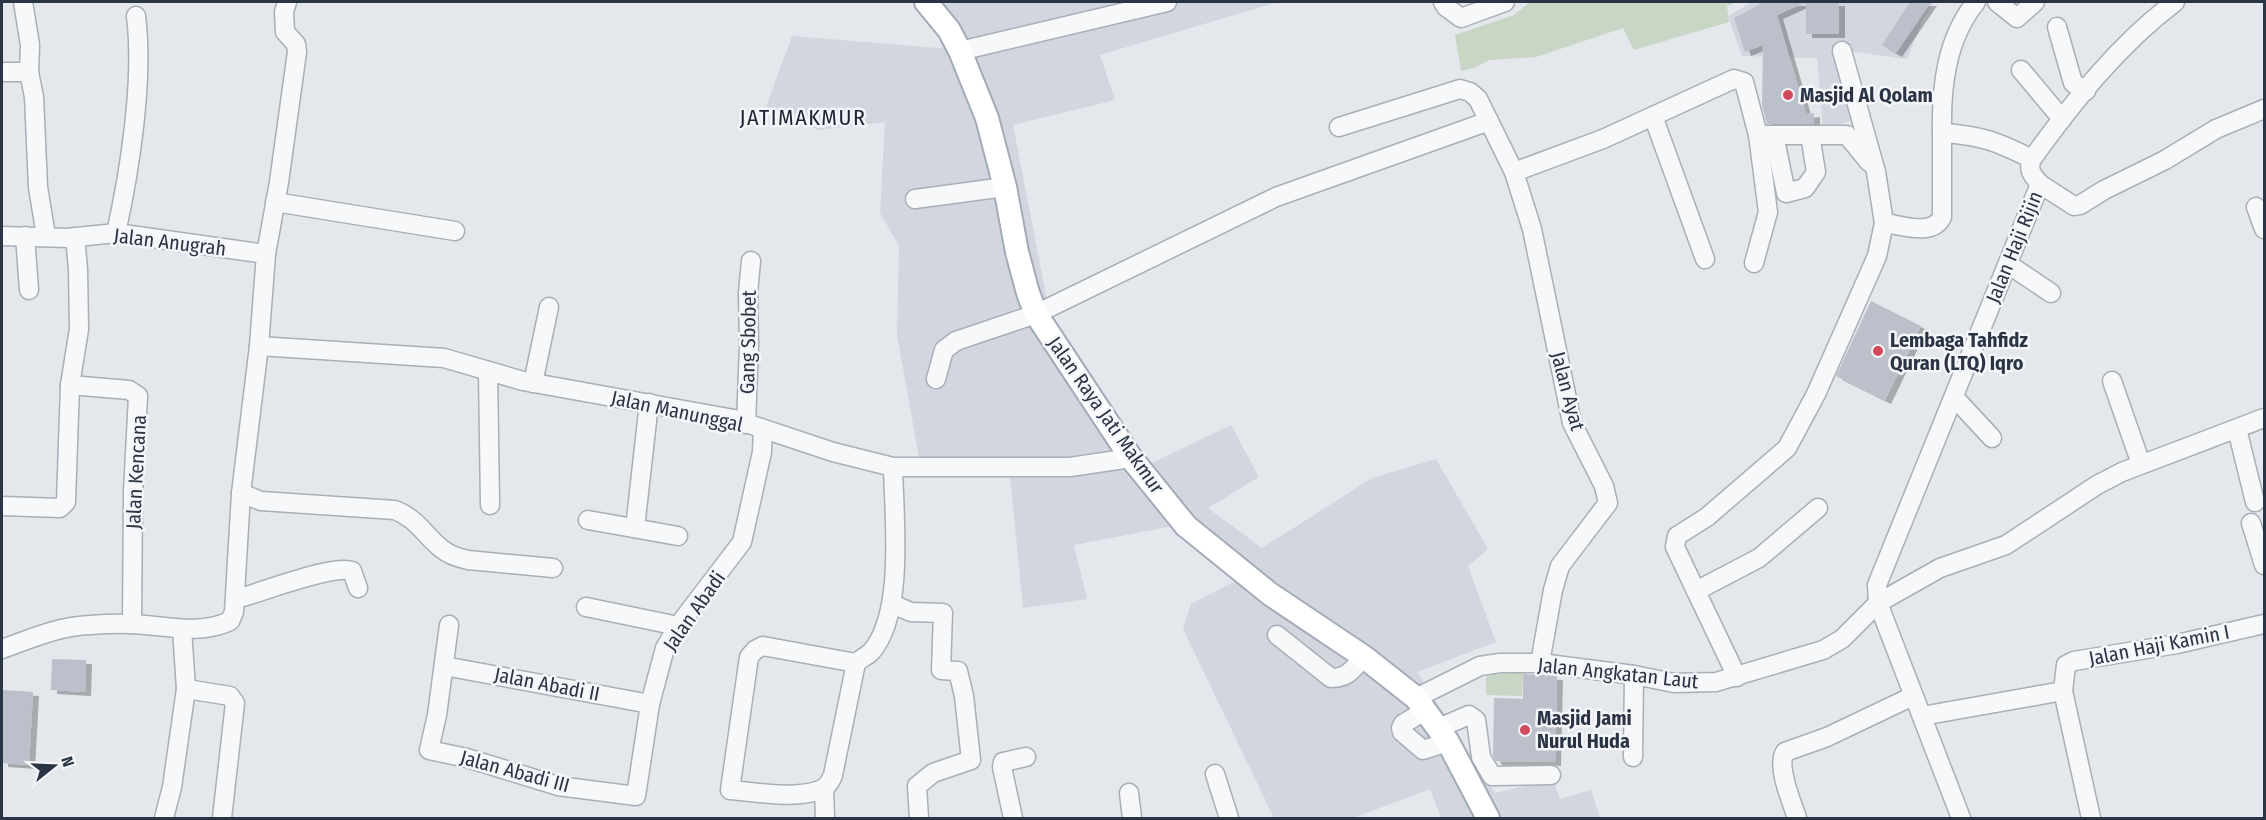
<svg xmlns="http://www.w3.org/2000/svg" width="2266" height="820" font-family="'Fira Sans Condensed',sans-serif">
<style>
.built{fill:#d2d6de}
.green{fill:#c9d6c5}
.building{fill:#bbc0ca;filter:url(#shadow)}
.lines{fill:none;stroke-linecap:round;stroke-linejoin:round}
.minor-casing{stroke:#a9aeb7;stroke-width:21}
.major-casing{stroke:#a3abb8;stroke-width:26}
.minor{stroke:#f7f8fa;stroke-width:18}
.major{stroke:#fff;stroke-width:22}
.poi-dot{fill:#d1495b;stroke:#f4f6f9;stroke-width:2}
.labels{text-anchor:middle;stroke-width:5;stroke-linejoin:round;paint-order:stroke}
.poi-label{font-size:20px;font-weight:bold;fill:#2b3445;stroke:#f4f6f9;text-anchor:start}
.street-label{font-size:20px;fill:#2b3445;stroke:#f4f6f9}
.quarter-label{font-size:22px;letter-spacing:1.5px;fill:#1d2536;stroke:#f4f6f9}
</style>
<defs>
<filter id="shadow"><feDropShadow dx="6" dy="4" stdDeviation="0" flood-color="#0004"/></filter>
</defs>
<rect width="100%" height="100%" fill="#e4e7ec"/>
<!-- built -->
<g class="built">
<path d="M917,2H1278L1100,55L1115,100L1013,125L1050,316L1142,468L1231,425L1259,477L1208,508L1262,548L1372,478L1436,459L1488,549L1468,566L1496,642L1417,672L1495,793L1553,779L1560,799L1591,790L1600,818H1441L1430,789L1353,818H1274L1183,629L1191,604L1236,581L1173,526L1074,545L1087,599L1023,608L1009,466L920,463L897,335L899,246L880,213L885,122L818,130L766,107L792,36L950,49Z"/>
<path d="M1752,2H1934L1924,17L1907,59L1849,51L1857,119L1823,129L1817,58L1742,56L1728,16Z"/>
</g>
<!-- green -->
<g class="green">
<path d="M1530,2H1738L1727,6L1729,22L1634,50L1623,28L1536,57L1489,60L1474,68L1461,71L1455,35L1514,15Z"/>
<path d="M1523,673L1522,696L1486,695V677L1495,674Z"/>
</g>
<!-- building -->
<g class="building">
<path d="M1764,2H1839V34H1806V2L1777,15L1806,114L1814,113V124H1767L1762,105L1763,45L1745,52L1734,18Z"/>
<path d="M1910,2H1931L1896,53L1882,45Z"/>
<path d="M1871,301L1921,326L1885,400L1836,376Z"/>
<path d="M52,659L86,660L85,692L51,690Z"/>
<path d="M1523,674L1557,676L1555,762L1496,761L1493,755L1494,698L1523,699Z"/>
<path d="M2,690L33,692L29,765L2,763Z"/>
</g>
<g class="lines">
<defs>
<g id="minor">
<path d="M23,2L30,45L29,72L34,97L38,187L46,236"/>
<path d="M1443,2L1446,7L1461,18L1505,2"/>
<path d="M1997,2L2017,18L2035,2"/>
<path d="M2057,27L2073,83L2086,91"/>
<path d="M960,51L1167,2"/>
<path d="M2021,70L2062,119"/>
<path d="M2,72H29"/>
<path d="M1653,116L1705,259"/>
<path d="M1339,127L1460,89L1470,92L1478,99L1514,172L1532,229L1572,423L1604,486L1608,503L1560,566L1553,590L1540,663"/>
<path d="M1942,133C1941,87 1946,39 1976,2"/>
<path d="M1758,135H1847L1869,162"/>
<path d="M1774,135L1786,193L1805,188L1816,172L1810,135"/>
<path d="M1514,172L1603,139L1734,79L1744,82L1758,135L1768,212L1754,263"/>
<path d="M2040,184L2074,206L2080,205L2104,190L2165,160L2216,129L2264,109"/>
<path d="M915,199L1005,187"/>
<path d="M275,202L455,231"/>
<path d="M2256,207L2264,229"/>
<path d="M1884,223C1902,225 1932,237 1942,217V133C1981,135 1998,142 2032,159"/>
<path d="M116,233C130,170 144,79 136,16"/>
<path d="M2,236L67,238L116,233L266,254"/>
<path d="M25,236L29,290"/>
<path d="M2008,264L2051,293"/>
<path d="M259,346L444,358L523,381L734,419L833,452L893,467H1070L1131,458"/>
<path d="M488,371L490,505"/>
<path d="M936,379L944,350L956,341L1036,314L1276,197L1489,121"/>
<path d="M2112,381L2141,464"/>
<path d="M533,383L549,307"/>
<path d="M70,385L129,390L138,396L133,492L132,624"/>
<path d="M1954,397L1992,438"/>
<path d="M746,424L749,345L748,293L751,261"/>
<path d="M2237,429L2255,502"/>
<path d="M241,493L261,501L395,510C418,519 424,535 442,549C449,555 459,558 468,560L553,568"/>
<path d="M2,506L60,508L66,502L70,385L79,329L78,269L75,237"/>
<path d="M588,520L678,536"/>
<path d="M2251,523L2264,565"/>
<path d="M635,528L649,403"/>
<path d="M1696,591L1759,558L1818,508"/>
<path d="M236,599C260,593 333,564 352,571L358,588"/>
<path d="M892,604L911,612L943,613L941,670L958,671L964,696L971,760L933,773L917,786L919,818"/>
<path d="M586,607L678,626"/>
<path d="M449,625L437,715L429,750L467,758L558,786L636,796L650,704L665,648L678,626L742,542L762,452L763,430"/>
<path d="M1277,635L1331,678C1349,678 1352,669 1364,657"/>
<path d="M2,649C30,639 59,626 90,625C103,624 117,623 131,624C165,625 198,636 230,621L234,612L241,493L259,346L266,254L279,182L297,52L296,44L285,32L284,12L287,2"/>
<path d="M856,663L763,646L755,650L749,657L730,790C757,792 790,799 817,791C826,789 830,783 833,775L856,663C860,659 867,656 871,652C905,614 894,517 893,467"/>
<path d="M444,666L650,704"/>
<path d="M1737,677L1675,547L1677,536L1707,517L1787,448L1816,394L1877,256L1884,223L1876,172L1842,51"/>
<path d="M186,689L224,695L230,696L235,703L222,818"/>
<path d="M1416,698L1480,666L1500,663H1540L1634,675L1674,683L1716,682L1823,650L1842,639L1878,603L1940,568L2006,545L2097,485L2122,472L2264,418"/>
<path d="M1426,710L1403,724L1401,728L1402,732L1423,750L1448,742"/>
<path d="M1922,716L2063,691"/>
<path d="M1439,728L1469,715L1476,720L1481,757L1492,776L1551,775"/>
<path d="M1633,757L1634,675"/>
<path d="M1215,774L1229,818"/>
<path d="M824,788L825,818"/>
<path d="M1129,793L1132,818"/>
<path d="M164,818L172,787L186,689L182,629"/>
<path d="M1013,818L1002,767L1003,762L1026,757"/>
<path d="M1797,818C1792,802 1776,767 1785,752L1827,737L1913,696"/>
<path d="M1961,818L1878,603L1877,585L2040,184C2033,176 2027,170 2032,159C2073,102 2119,44 2175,2"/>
<path d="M2091,818L2063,691L2066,665L2074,661L2177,644L2264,624"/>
</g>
<path id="major" d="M926,2L949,30L960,51L987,118L1005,187L1017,252L1028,293L1036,314L1131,458L1186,526L1270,594L1364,657L1416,698L1448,742L1488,818"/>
</defs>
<!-- minor casing -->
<use href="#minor" class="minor-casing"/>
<!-- major casing -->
<use href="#major" class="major-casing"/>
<!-- minor -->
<use href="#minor" class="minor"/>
<!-- major -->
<use href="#major" class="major"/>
</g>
<!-- markers -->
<g class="poi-dot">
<circle cx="1788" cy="95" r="6"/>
<circle cx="1878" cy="351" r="6"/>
<circle cx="1525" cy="730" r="6"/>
</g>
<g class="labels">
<!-- poi labels -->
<g class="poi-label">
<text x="1800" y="102">Masjid Al Qolam</text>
<text x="1890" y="347">Lembaga Tahfidz<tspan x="1890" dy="23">Quran (LTQ) Iqro</tspan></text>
<text x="1537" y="725">Masjid Jami<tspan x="1537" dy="23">Nurul Huda</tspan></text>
</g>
<!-- street labels -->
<g class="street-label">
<text transform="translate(170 242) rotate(7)" y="7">Jalan Anugrah</text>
<text transform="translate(2014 247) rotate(-68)" y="7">Jalan Haji Rijin</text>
<text transform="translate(748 342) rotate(-89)" y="7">Gang Sbobet</text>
<text transform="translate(1568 391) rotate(75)" y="7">Jalan Ayat</text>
<text transform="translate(677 411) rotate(12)" y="7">Jalan Manunggal</text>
<text transform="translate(1106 415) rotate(55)" y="7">Jalan Raya Jati Makmur</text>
<text transform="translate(136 472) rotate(-87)" y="7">Jalan Kencana</text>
<text transform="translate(694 611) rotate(-55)" y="7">Jalan Abadi</text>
<text transform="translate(2159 645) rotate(-11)" y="7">Jalan Haji Kamin I</text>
<text transform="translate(1618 673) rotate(6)" y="7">Jalan Angkatan Laut</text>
<text transform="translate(547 684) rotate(11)" y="7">Jalan Abadi II</text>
<text transform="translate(515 771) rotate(15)" y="7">Jalan Abadi III</text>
</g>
<!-- quarter labels -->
<g class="quarter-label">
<text x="803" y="125">JATIMAKMUR</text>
</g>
</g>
<!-- border -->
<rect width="2266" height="820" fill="none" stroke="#2b3445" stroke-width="6"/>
<!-- north arrow -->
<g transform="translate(54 766) rotate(72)" stroke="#f4f6f9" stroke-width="4.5" paint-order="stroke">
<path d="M0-4.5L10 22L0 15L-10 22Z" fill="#2b3445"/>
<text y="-9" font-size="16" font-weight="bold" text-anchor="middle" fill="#2b3445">N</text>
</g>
</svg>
